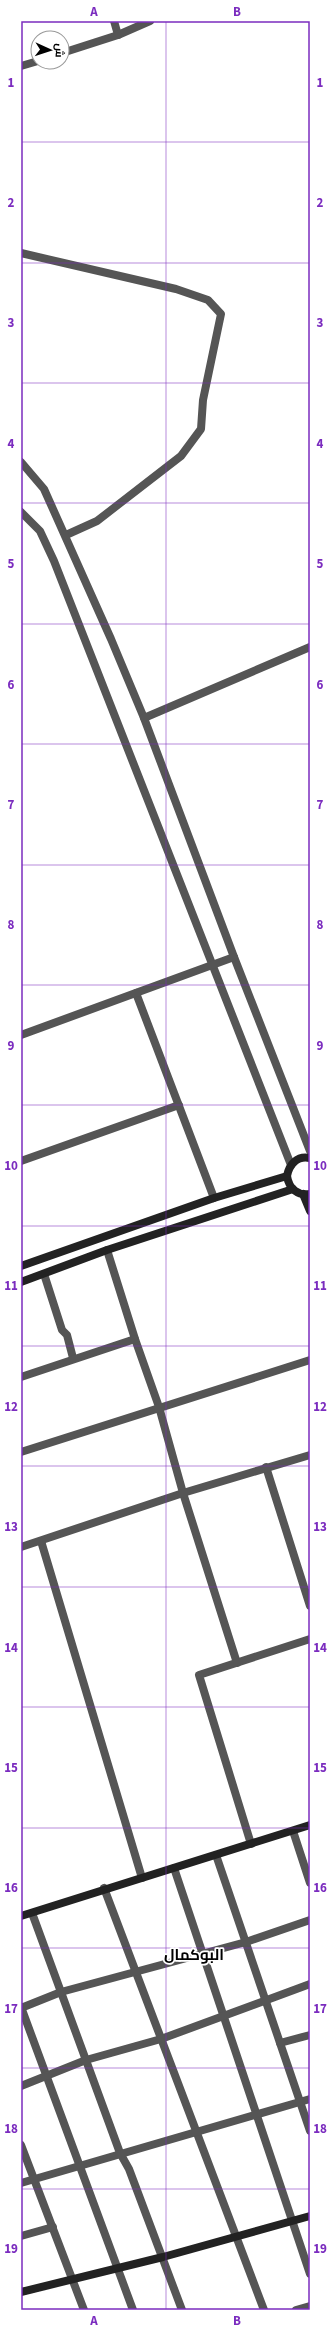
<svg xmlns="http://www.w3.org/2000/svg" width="331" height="2331" font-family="'Source Sans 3',Cairo,sans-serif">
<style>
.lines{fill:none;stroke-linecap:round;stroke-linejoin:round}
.street{stroke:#555;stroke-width:8}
.secondary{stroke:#222;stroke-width:8}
.grid{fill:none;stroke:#7b2cbf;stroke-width:1;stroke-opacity:0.55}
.labels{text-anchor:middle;stroke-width:3.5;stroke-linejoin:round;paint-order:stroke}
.district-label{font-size:15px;font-weight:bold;fill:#000;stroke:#fff}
.neatline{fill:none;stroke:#7b2cbf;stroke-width:1.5}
.grid-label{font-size:13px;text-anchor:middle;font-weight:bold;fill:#7b2cbf}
</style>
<rect width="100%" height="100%" fill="#fff"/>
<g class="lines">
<!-- street -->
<g class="street">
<path d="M114,21L118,35"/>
<path d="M62,53L118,35L150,21"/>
<path d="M21,66L38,61"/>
<path d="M21,253L176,289L208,300L221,314L203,400L201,429L181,456L97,521L66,535"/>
<path d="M21,462L44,489L111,639L144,718L234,957L310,1151"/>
<path d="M21,512L40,531L54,561L291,1165"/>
<path d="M144,718L310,647"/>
<path d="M136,993L214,1198"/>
<path d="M21,1035L234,957"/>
<path d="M21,1161L179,1105"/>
<path d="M107,1250L135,1339L159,1407L183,1493L237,1663"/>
<path d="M44,1274L62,1330L67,1335L73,1358"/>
<path d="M21,1377L135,1339"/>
<path d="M21,1452L310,1360"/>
<path d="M266,1467L310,1606"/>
<path d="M41,1541L142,1878"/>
<path d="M21,1547L183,1493L310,1455"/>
<path d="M293,1831L310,1883"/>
<path d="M251,1844L199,1675L310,1639"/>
<path d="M216,1855L310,2131"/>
<path d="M174,1868L310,2274"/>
<path d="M104,1888L264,2310"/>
<path d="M32,1913L120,2153L129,2169L182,2310"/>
<path d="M21,2007L133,2310"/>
<path d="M21,2008L61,1992L246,1942L310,1920"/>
<path d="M280,2043L310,2035"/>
<path d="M21,2086L86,2060L161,2039L310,1984"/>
<path d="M21,2145L84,2310"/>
<path d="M21,2183L310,2099"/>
<path d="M21,2236L53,2227"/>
<path d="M296,2310L310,2306"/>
</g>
<!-- secondary -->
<g class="secondary">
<path d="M310,1158C297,1155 289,1165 287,1176C289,1189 298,1196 310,1194"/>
<path d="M303,1194L310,1211"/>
<path d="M21,1266L214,1198L287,1176"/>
<path d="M21,1282L107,1250L293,1189"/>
<path d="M21,1916L310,1825"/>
<path d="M21,2292L163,2257L310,2216"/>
</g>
</g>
<!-- grid -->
<path class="grid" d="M166,21V2310M21,142H310M21,263H310M21,383H310M21,503H310M21,624H310M21,744H310M21,865H310M21,985H310M21,1105H310M21,1226H310M21,1346H310M21,1466H310M21,1587H310M21,1707H310M21,1828H310M21,1948H310M21,2068H310M21,2189H310"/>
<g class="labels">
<!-- district labels -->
<g class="district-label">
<text x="194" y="1960">البوكمال</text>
</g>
</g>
<!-- border -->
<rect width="331" height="2331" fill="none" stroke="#ffffff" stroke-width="44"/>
<!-- north arrow -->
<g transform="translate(50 50) rotate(93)"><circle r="19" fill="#ffffff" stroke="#999999"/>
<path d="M0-3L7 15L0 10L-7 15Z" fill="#000000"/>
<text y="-6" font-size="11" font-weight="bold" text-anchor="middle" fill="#000000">ش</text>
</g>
<rect x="22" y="22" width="287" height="2287" class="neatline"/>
<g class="grid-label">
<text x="94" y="16">A</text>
<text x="237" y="16">B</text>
<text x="11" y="87">1</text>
<text x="320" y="87">1</text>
<text x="11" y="207">2</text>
<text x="320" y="207">2</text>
<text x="11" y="327">3</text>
<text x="320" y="327">3</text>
<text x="11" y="448">4</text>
<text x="320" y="448">4</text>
<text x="11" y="568">5</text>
<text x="320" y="568">5</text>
<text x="11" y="689">6</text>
<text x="320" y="689">6</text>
<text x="11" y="809">7</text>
<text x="320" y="809">7</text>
<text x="11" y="929">8</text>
<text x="320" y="929">8</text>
<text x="11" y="1050">9</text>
<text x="320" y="1050">9</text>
<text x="11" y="1170">10</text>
<text x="320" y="1170">10</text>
<text x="11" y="1290">11</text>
<text x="320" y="1290">11</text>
<text x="11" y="1411">12</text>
<text x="320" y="1411">12</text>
<text x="11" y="1531">13</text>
<text x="320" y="1531">13</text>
<text x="11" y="1652">14</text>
<text x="320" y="1652">14</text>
<text x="11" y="1772">15</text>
<text x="320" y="1772">15</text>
<text x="11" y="1892">16</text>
<text x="320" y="1892">16</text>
<text x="11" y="2013">17</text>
<text x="320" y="2013">17</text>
<text x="11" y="2133">18</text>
<text x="320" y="2133">18</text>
<text x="11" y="2253">19</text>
<text x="320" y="2253">19</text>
<text x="94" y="2325">A</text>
<text x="237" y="2325">B</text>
</g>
</svg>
